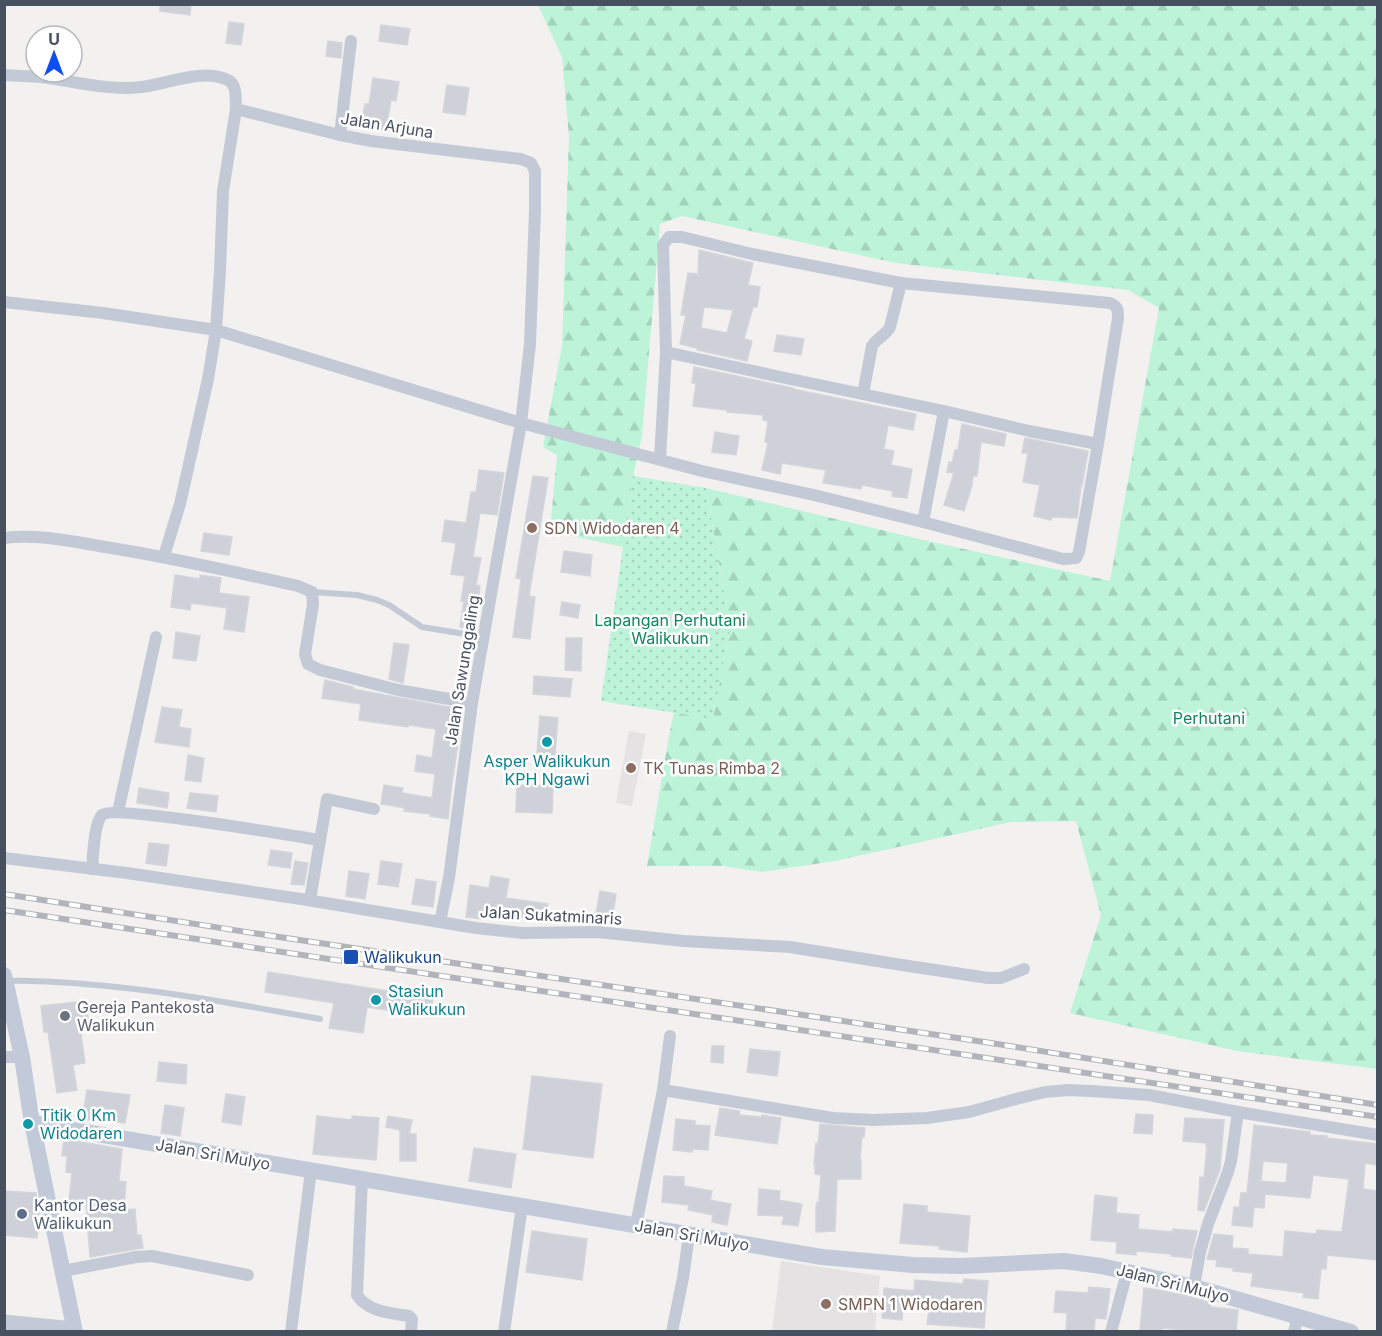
<svg xmlns="http://www.w3.org/2000/svg" width="1382" height="1336" font-family="Inter,sans-serif">
<style>
.education{fill:#e4e2e2}
.forest{fill:url(#forest-firs)}
.park{fill:url(#park-dots)}
.building{fill:#cfd1d8;stroke:#d4d5dc;stroke-width:1.5;fill-rule:evenodd}
.lines{fill:none;stroke-linecap:round;stroke-linejoin:round}
.service{stroke:#c3cad6;stroke-width:6}
.minor{stroke:#c3cad6;stroke-width:12}
.tertiary{stroke:#c3cad6;stroke-width:15}
.secondary{stroke:#c2cada;stroke-width:16}
.rail-casing{stroke:#b2b4bb;stroke-width:6}
.rail{stroke:#fff;stroke-width:4;stroke-dasharray:11;stroke-linecap:butt}
.education-dot{fill:#8d6e63;stroke:#fff;stroke-width:2}
.culture-dot{fill:#0f9aa8;stroke:#fff;stroke-width:2}
.transit-dot{fill:#1a4fb4;stroke:#fff;stroke-width:2}
.worship-dot{fill:#6b7280;stroke:#fff;stroke-width:2}
.service-dot{fill:#5c6f8a;stroke:#fff;stroke-width:2}
.labels{text-anchor:middle;stroke-width:5;stroke-linejoin:round;paint-order:stroke}
.street-label{font-size:16px;fill:#47505f;stroke:#fff}
.education-label{font-size:16px;fill:#785e54;stroke:#fff;text-anchor:start}
.park-label{font-size:16px;fill:#11875d;stroke:#fff}
.culture-label{font-size:16px;fill:#0d838f;stroke:#fff;text-anchor:start}
.transit-label{font-size:16px;fill:#164399;stroke:#fff;text-anchor:start}
.worship-label{font-size:16px;fill:#5b616d;stroke:#fff;text-anchor:start}
.service-label{font-size:16px;fill:#4e5e75;stroke:#fff;text-anchor:start}
</style>
<defs>
<pattern id="forest-firs" width="22" height="20" patternUnits="userSpaceOnUse" patternTransform="scale(1.5)"><rect width="22" height="20" fill="#bcf3d9"/><path d="M5 1l3.5 6h-7zM16 11l3.5 6h-7z" fill="#a3d2bd"/></pattern>
<pattern id="park-dots" width="8" height="8" patternUnits="userSpaceOnUse" patternTransform="scale(1.5)"><rect width="8" height="8" fill="#bcf3d9"/><path d="M2 2h.1M6 6h.1" fill="none" stroke="#a3d2bd" stroke-width="1.8" stroke-linecap="round"/></pattern>
</defs>
<rect width="100%" height="100%" fill="#f3f1f0"/>
<!-- education -->
<g class="education">
<path d="M629,731L646,734L632,806L616,803Z"/>
<path d="M781,1261L880,1276L875,1331H772Z"/>
</g>
<!-- forest -->
<path class="forest" d="M538,5H1377V1069L1237,1051L1070,1013L1101,915L1076,821L1011,822L835,861L762,872L723,866H647L669,736L674,712L713,718L730,627L706,488L932,542L1110,581L1159,308L1128,290L896,263L682,216L660,224L642,436L633,477L623,547L550,531L557,455L543,447L562,346L569,136L562,57Z"/>
<!-- park -->
<path class="park" d="M633,476L706,488L730,627L713,719L601,701Z"/>
<!-- building -->
<g class="building">
<path d="M160,4H191L190,15L160,11Z"/>
<path d="M229,22L244,24L241,45L226,43Z"/>
<path d="M381,25L410,29L407,45L379,41Z"/>
<path d="M328,41L342,43L341,58L326,56Z"/>
<path d="M373,78L399,82L396,101L391,100L386,131L361,128L365,104H369Z"/>
<path d="M447,85L469,88L465,115L443,112Z"/>
<path d="M699,250L753,263L748,285L760,287L757,307H753L744,339L752,341L747,361L697,350V348L680,344L686,315H681L688,273L698,274ZM704,307L733,310L727,333L701,328Z"/>
<path d="M777,335L804,339L801,355L774,351Z"/>
<path d="M694,367L793,388V389L916,414L913,430L888,425L884,449L894,451L891,465L912,469L907,498L892,496L893,491L862,485L861,489L823,483L826,470L782,463L780,474L762,470L768,443L765,442L768,421L763,420V415L727,412V410L693,406L696,383H692Z"/>
<path d="M962,424L1006,434L1004,446L981,442L977,476H973L972,485L964,511L944,505L954,473L947,472L949,462L952,463L955,450H958Z"/>
<path d="M715,432L739,436L736,455L712,452Z"/>
<path d="M1025,438L1088,451L1082,486H1081L1077,518L1052,517L1051,520L1034,516L1040,485L1023,482L1028,453H1022Z"/>
<path d="M479,470L504,473L497,515L480,513L473,557L481,558L476,585L480,586L475,629L460,627L464,601H461L465,576L451,574L456,543L442,541L445,520L466,523L471,492H476Z"/>
<path d="M533,476L548,478L529,596L535,597L530,639L513,637L521,579L516,578Z"/>
<path d="M204,533L232,537L229,555L201,551Z"/>
<path d="M564,551L592,555L590,576L561,572Z"/>
<path d="M175,575L200,579V575L221,578L219,593L249,597L244,632L224,629L227,608L191,603L190,610L171,607Z"/>
<path d="M562,602L580,605L578,618L560,615Z"/>
<path d="M176,632L200,636L196,661L173,658Z"/>
<path d="M566,638H582L581,671L565,670Z"/>
<path d="M394,643L409,645L403,683L389,679Z"/>
<path d="M534,676L572,679L570,697L533,694Z"/>
<path d="M325,680L353,687V689L460,709L456,736L459,737L452,783L448,819L430,816V814L404,811L405,808L381,804L384,785L403,788L402,793L432,798L435,774L415,771L417,755L432,758L436,729L408,725V727L359,720L361,704L322,698Z"/>
<path d="M162,707L182,710L179,727L191,729L189,747L155,742Z"/>
<path d="M540,716L558,718L554,767L536,766Z"/>
<path d="M188,755L204,758L201,782L185,780Z"/>
<path d="M517,785L553,786L552,813L516,812Z"/>
<path d="M139,788L169,793L167,808L137,803Z"/>
<path d="M190,793L218,796L216,812L187,808Z"/>
<path d="M149,843L169,845L166,866L146,863Z"/>
<path d="M271,850L292,853L290,868L268,865Z"/>
<path d="M295,861L308,863L304,885L291,884Z"/>
<path d="M381,861L402,864L398,887L378,884Z"/>
<path d="M349,871L369,874L365,899L346,896Z"/>
<path d="M491,876L509,879L506,898L548,904L545,920L482,911L481,919L466,917L470,885L489,888Z"/>
<path d="M416,879L436,882L433,907L412,904Z"/>
<path d="M600,891L616,894L612,921L595,919Z"/>
<path d="M268,972L433,998L430,1017L367,1007L363,1033L329,1028L334,1003L265,992Z"/>
<path d="M86,1001L89,1026L80,1027L85,1063L73,1065L77,1090L57,1093L48,1032H44L41,1006Z"/>
<path d="M712,1046H724L723,1063L711,1062Z"/>
<path d="M750,1049L780,1052L777,1076L747,1072Z"/>
<path d="M159,1062L187,1065L186,1084L157,1081Z"/>
<path d="M532,1076L602,1084L593,1158L523,1149Z"/>
<path d="M87,1090L130,1095L125,1123L101,1120V1121L82,1119Z"/>
<path d="M226,1094L245,1097L241,1125L222,1122Z"/>
<path d="M165,1105L184,1108L180,1136L161,1133Z"/>
<path d="M720,1108L740,1111L739,1115L762,1117V1115L781,1118L777,1144L715,1135Z"/>
<path d="M1136,1114L1153,1115L1152,1134L1134,1133Z"/>
<path d="M317,1116L352,1120V1116L379,1118L376,1160L313,1154Z"/>
<path d="M388,1116L412,1120L409,1134H416V1161H400V1130L386,1127Z"/>
<path d="M1185,1118L1224,1120L1220,1169L1204,1211L1198,1210L1200,1177L1204,1178L1207,1146H1206V1143L1183,1141Z"/>
<path d="M676,1119L695,1121V1125L710,1126L708,1150L693,1149L692,1152L673,1150Z"/>
<path d="M820,1124L865,1128L864,1137H862L860,1160H861V1179H837L835,1231L816,1232V1206H817V1202H819L821,1175L815,1174V1164H814L816,1143L818,1144Z"/>
<path d="M1254,1125L1310,1132V1135L1327,1136V1138L1377,1144V1165L1365,1163L1363,1189L1377,1191V1260L1327,1255L1326,1269L1321,1268L1318,1299L1303,1297L1304,1293L1251,1286L1253,1273L1233,1271V1268L1216,1266L1217,1260L1207,1259L1214,1234L1233,1236L1232,1248L1248,1249V1254L1283,1257L1285,1231L1316,1234L1317,1230L1342,1232L1349,1179L1313,1175L1310,1198L1265,1194L1264,1208L1254,1207L1252,1227L1232,1225L1234,1207L1239,1208L1241,1193H1247ZM1263,1161L1288,1163L1286,1183L1261,1181Z"/>
<path d="M64,1139L122,1149L119,1181L126,1182L124,1210L135,1209L137,1235H141L143,1248L90,1257L86,1203L69,1201L72,1173L66,1172L67,1156H62Z"/>
<path d="M474,1148L516,1154L511,1188L469,1181Z"/>
<path d="M664,1176L684,1177V1186L712,1191L710,1200L731,1204L727,1225L712,1222L713,1215L688,1210L689,1205L662,1202Z"/>
<path d="M759,1189L780,1191L779,1200L802,1204L798,1226L782,1224L784,1216L758,1215Z"/>
<path d="M4,1191L36,1193L40,1212L37,1238L4,1235Z"/>
<path d="M1095,1195L1117,1198L1116,1213L1139,1215L1138,1229L1173,1232V1229L1197,1231L1191,1258L1171,1256V1254L1136,1251V1255L1116,1253L1117,1242L1091,1240Z"/>
<path d="M904,1204L927,1206V1212L970,1216L967,1252L939,1249V1246L900,1243Z"/>
<path d="M532,1231L587,1239L582,1280L526,1272Z"/>
<path d="M964,1279L988,1281L984,1328L927,1324L929,1309L903,1306L902,1320L882,1318L884,1288L914,1291L915,1280L963,1284Z"/>
<path d="M1089,1287L1110,1289L1106,1319L1095,1318L1094,1332H1066L1067,1313L1054,1312L1056,1291L1088,1293Z"/>
<path d="M1144,1288L1159,1290L1192,1297L1211,1303V1307L1238,1310L1236,1332H1204L1162,1328V1332L1140,1330Z"/>
</g>
<g class="lines">
<!-- service -->
<g class="service">
<path d="M312,592L357,595L377,600L389,605L422,627L483,637"/>
<path d="M7,981C33,980 58,982 84,984C163,990 242,1005 320,1019"/>
</g>
<!-- minor -->
<g class="minor">
<path d="M4,75C17,76 29,76 41,77C74,81 108,91 142,87C168,84 201,68 228,80C238,85 235,99 236,109L340,135L371,141L521,159L531,163L535,171V210L530,344L521,423L472,703L449,878L440,922"/>
<path d="M340,135L351,41"/>
<path d="M4,302L103,313L216,330L521,423L702,471L814,495L923,522L1063,559L1076,558L1079,552L1098,444L1118,318C1118,310 1118,306 1110,303L901,283L752,254L682,237H669L663,245L666,352L660,459"/>
<path d="M666,352L776,376L944,411L1029,431L1098,444"/>
<path d="M863,394L872,346C877,338 886,335 890,327L901,283"/>
<path d="M923,522L944,411"/>
<path d="M4,538C38,534 71,541 105,547C170,557 234,572 298,586L312,592L313,604L305,654L308,664L320,670L398,690L472,703"/>
<path d="M164,556L180,504L208,379L216,330L220,271L223,191L236,109"/>
<path d="M118,812L156,637"/>
<path d="M4,858L127,873L301,899L476,928L522,933L598,932L684,941L790,947L902,965L988,978H1001L1024,969"/>
<path d="M92,869C93,857 94,823 102,815C113,805 294,836 320,840"/>
<path d="M310,900L327,799L374,809"/>
<path d="M4,1057H22"/>
<path d="M663,1090L833,1118L874,1120L927,1118L969,1112L1016,1099L1045,1092L1068,1090L1091,1091L1149,1095L1238,1112L1378,1135"/>
<path d="M362,1179L357,1295C368,1312 390,1313 409,1316L412,1319L411,1332"/>
<path d="M636,1225L663,1090L670,1036"/>
<path d="M63,1271L136,1257L152,1256L248,1275"/>
<path d="M1194,1287L1200,1252L1208,1224L1228,1172L1231,1161L1238,1112"/>
<path d="M291,1332L311,1170"/>
<path d="M504,1332L522,1206"/>
<path d="M672,1332L683,1278L689,1235"/>
<path d="M1111,1332L1127,1272"/>
<path d="M1294,1332L1298,1316"/>
</g>
<!-- tertiary -->
<path class="tertiary" d="M4,1322L74,1329"/>
<!-- secondary -->
<g class="secondary">
<path d="M4,975L22,1057L32,1123L75,1332"/>
<path d="M32,1123L822,1257L913,1265L961,1266L1064,1261L1101,1266L1194,1287L1351,1332"/>
</g>
<defs>
<g id="rail">
<path d="M4,894L266,935L991,1043L1378,1105"/>
<path d="M4,910L1378,1117"/>
</g>
</defs>
<!-- rail casing -->
<use href="#rail" class="rail-casing"/>
<!-- rail -->
<use href="#rail" class="rail"/>
</g>
<!-- markers -->
<g class="education-dot">
<circle cx="532" cy="528" r="6"/>
<circle cx="631" cy="768" r="6"/>
<circle cx="826" cy="1304" r="6"/>
</g>
<g class="culture-dot">
<circle cx="547" cy="742" r="6"/>
<circle cx="376" cy="1000" r="6"/>
<circle cx="28" cy="1124" r="6"/>
</g>
<rect class="transit-dot" x="343" y="949" width="16" height="16" rx="3"/>
<circle class="worship-dot" cx="65" cy="1016" r="6"/>
<circle class="service-dot" cx="22" cy="1214" r="6"/>
<g class="labels">
<!-- street labels -->
<g class="street-label">
<text transform="translate(387 125) rotate(9)" y="6">Jalan Arjuna</text>
<text transform="translate(462 670) rotate(-81)" y="6">Jalan Sawunggaling</text>
<text transform="translate(551 915) rotate(3)" y="6">Jalan Sukatminaris</text>
<text transform="translate(213 1154) rotate(10)" y="6">Jalan Sri Mulyo</text>
<text transform="translate(692 1235) rotate(10)" y="6">Jalan Sri Mulyo</text>
<text transform="translate(1173 1283) rotate(14)" y="6">Jalan Sri Mulyo</text>
</g>
<!-- education labels -->
<g class="education-label">
<text x="544" y="534">SDN Widodaren 4</text>
<text x="643" y="774">TK Tunas Rimba 2</text>
<text x="838" y="1310">SMPN 1 Widodaren</text>
</g>
<!-- park labels -->
<g class="park-label">
<text x="670" y="626">Lapangan Perhutani<tspan x="670" dy="18">Walikukun</tspan></text>
<text x="1209" y="724">Perhutani</text>
</g>
<!-- culture labels -->
<g class="culture-label">
<text x="547" y="767" text-anchor="middle">Asper Walikukun<tspan x="547" dy="18">KPH Ngawi</tspan></text>
<text x="388" y="997">Stasiun<tspan x="388" dy="18">Walikukun</tspan></text>
<text x="40" y="1121">Titik 0 Km<tspan x="40" dy="18">Widodaren</tspan></text>
</g>
<!-- transit labels -->
<g class="transit-label">
<text x="364" y="963">Walikukun</text>
</g>
<!-- worship labels -->
<g class="worship-label">
<text x="77" y="1013">Gereja Pantekosta<tspan x="77" dy="18">Walikukun</tspan></text>
</g>
<!-- service labels -->
<g class="service-label">
<text x="34" y="1211">Kantor Desa<tspan x="34" dy="18">Walikukun</tspan></text>
</g>
</g>
<!-- border -->
<rect width="1382" height="1336" fill="none" stroke="#47505f" stroke-width="12"/>
<!-- north arrow -->
<g transform="translate(54 54)"><circle r="28" fill="#ffffff" stroke="#b5b9bf" stroke-width="1.5"/>
<path d="M0-4.5L10 22L0 15L-10 22Z" fill="#0c4ef1"/>
<text y="-9" font-size="16" font-weight="bold" text-anchor="middle" fill="#47505f">U</text>
</g>
</svg>
